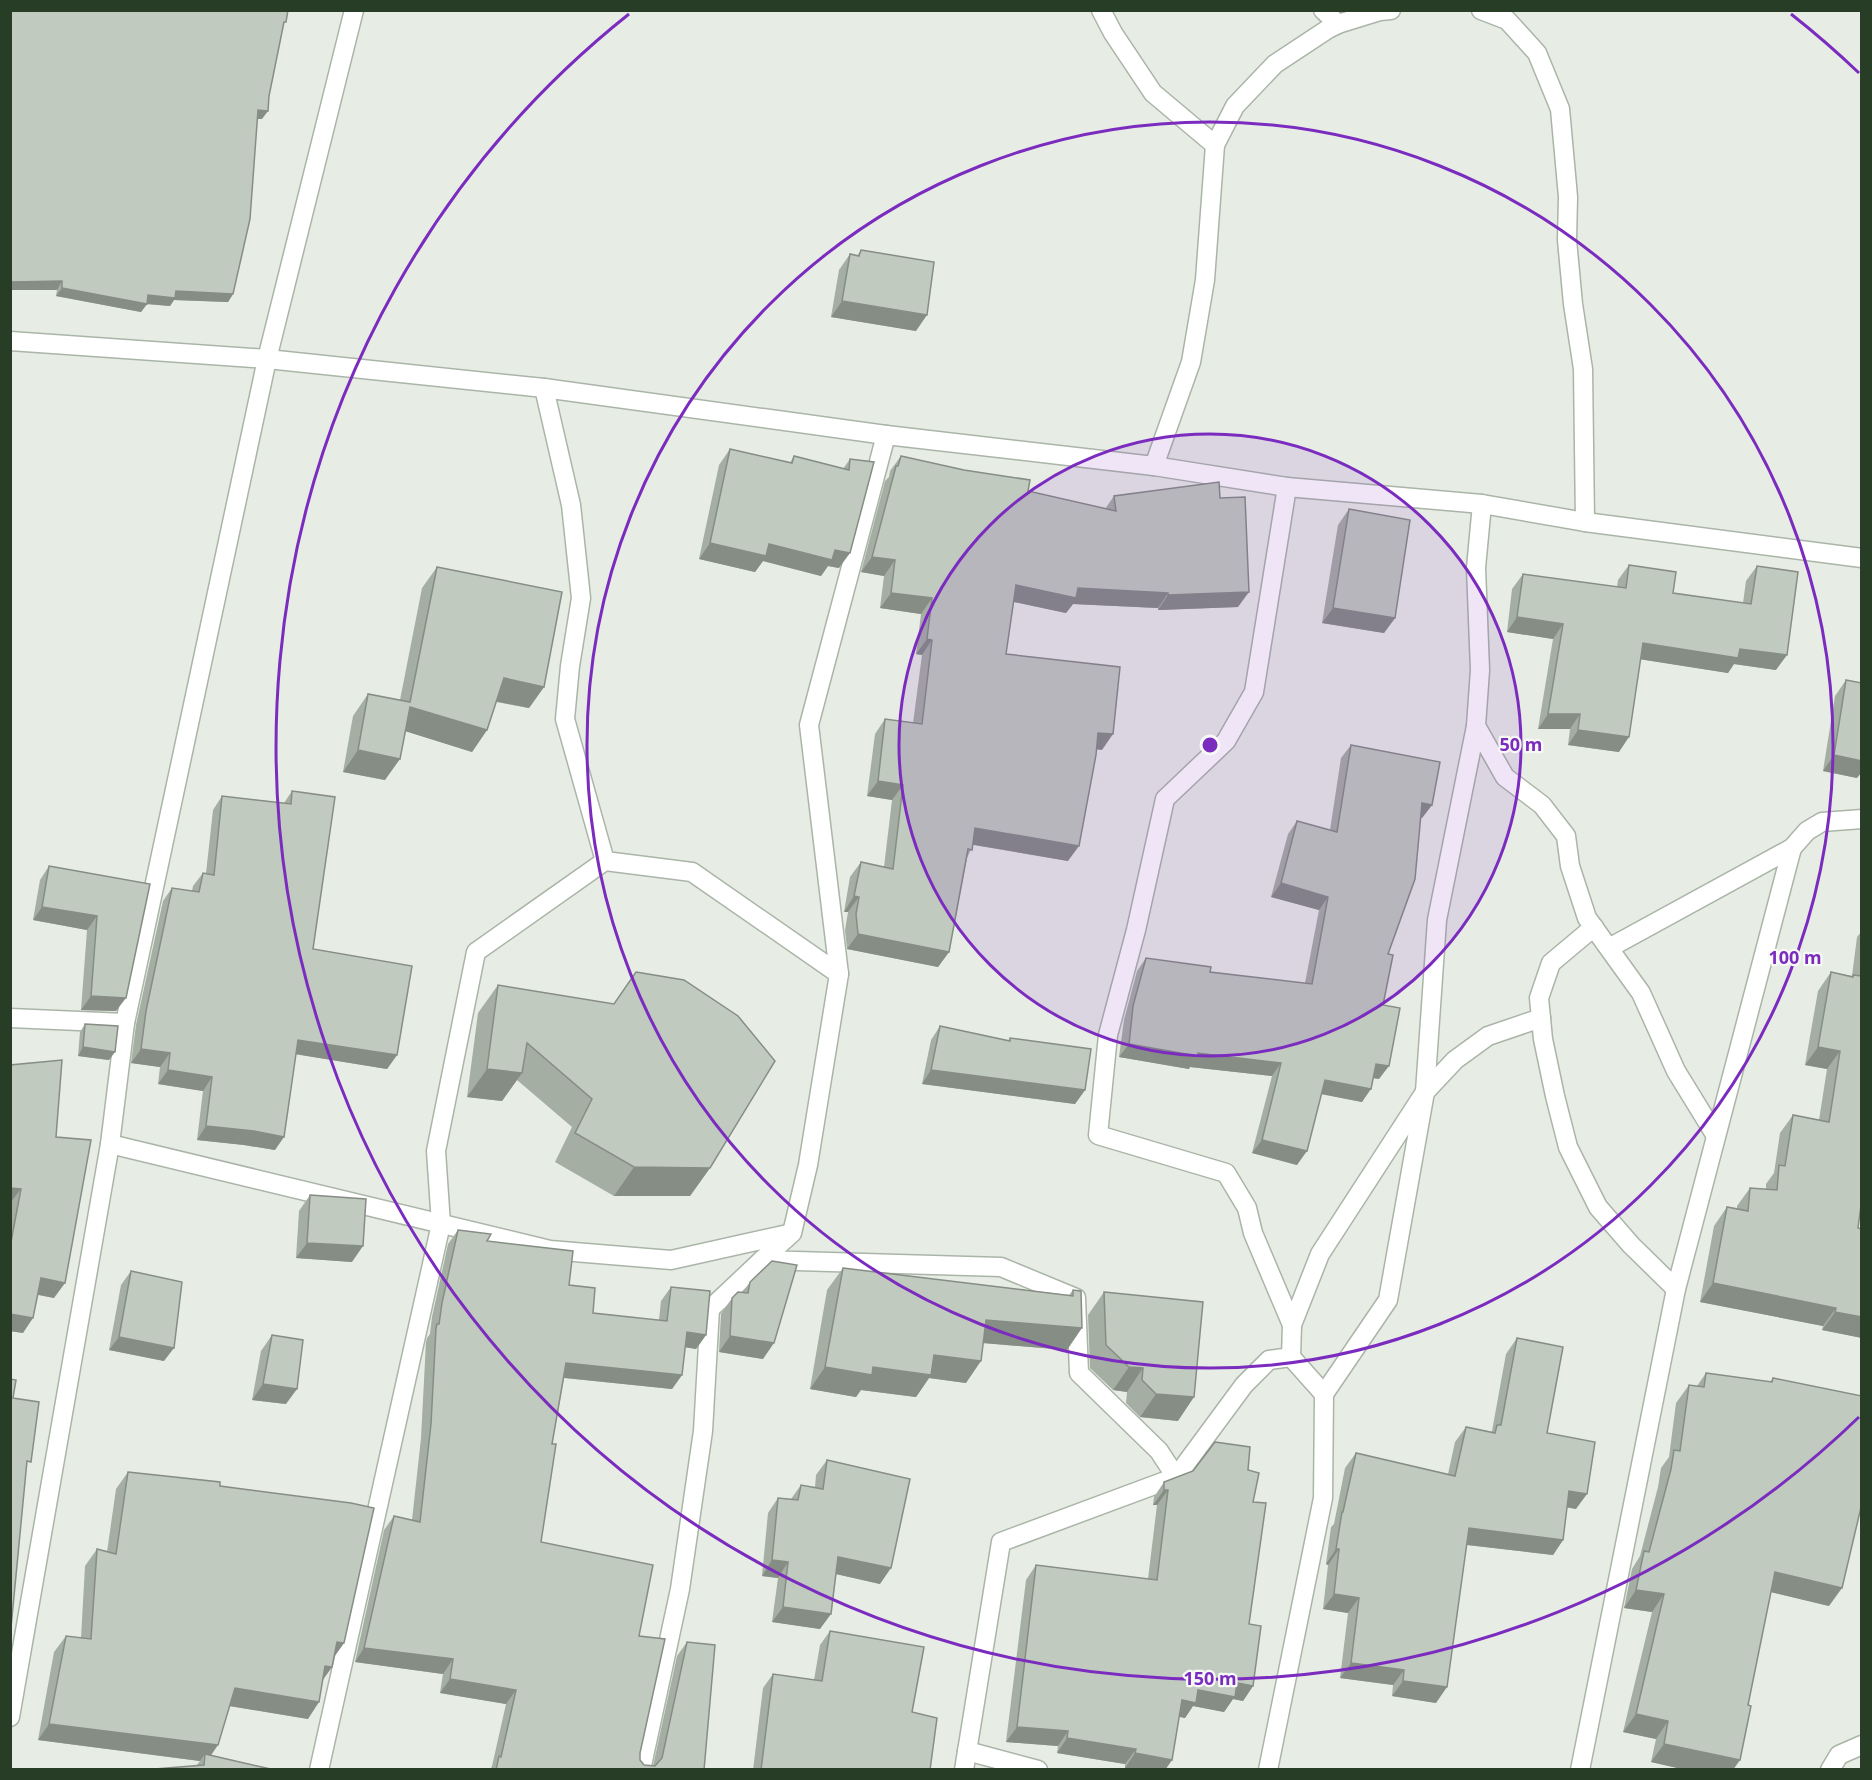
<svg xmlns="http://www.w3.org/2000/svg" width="1872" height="1780" font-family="'Noto Sans',sans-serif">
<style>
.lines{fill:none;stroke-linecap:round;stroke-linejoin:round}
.minor-casing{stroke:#aab5a8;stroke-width:21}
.minor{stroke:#fff;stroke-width:18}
.wall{fill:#a5aea3}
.shaded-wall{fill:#868d85}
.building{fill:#c0cabe;stroke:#868d85;stroke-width:1.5}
.ring{fill:none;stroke:#7b2cbf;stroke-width:3}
.centre{fill:#7b2cbf;stroke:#f6f9f5;stroke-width:3}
.ring-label{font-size:18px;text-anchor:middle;font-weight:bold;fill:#7b2cbf;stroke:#f6f9f5;stroke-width:4.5;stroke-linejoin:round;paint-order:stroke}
</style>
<rect width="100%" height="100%" fill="#e7ede5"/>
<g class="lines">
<defs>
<g id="minor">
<path d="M1101,10L1113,33L1153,93L1215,145"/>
<path d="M1323,10L1338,24"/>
<path d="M1481,10L1507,20L1537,53L1560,109L1568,197L1567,240L1573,304L1583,369L1585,522"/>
<path d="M10,341L267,359L544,388L886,435L1154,466L1287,487L1482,504L1585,522L1862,558"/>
<path d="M544,388L571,505L581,598L570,666L565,719L605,861L692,872L839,974L808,1165L792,1233L762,1260L1001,1267L1076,1298L1079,1373L1159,1451L1176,1477"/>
<path d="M1154,466L1191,362L1205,280L1215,145L1235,106L1275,64L1328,29L1338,24L1380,11L1391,10"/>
<path d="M1482,504L1476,568L1480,670L1476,726L1505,777L1542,805L1566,836L1570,866L1587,918L1641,993L1676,1071L1716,1136"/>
<path d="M1594,927L1551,963L1539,998L1543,1039L1555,1096L1568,1147L1598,1207L1631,1245L1676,1289"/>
<path d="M1609,948L1792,848L1807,831L1822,822L1862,819"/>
<path d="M839,974L809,725L886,435"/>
<path d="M10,1018L125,1023"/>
<path d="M110,1144L550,1250L671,1260L788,1234"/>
<path d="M1292,1325L1320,1254L1425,1092L1455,1060L1488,1036L1541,1018"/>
<path d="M1324,1394L1388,1300L1425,1092L1437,920L1476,726"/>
<path d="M10,1717L110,1144L125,1023L267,359L354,10"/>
<path d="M967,1751L1038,1770"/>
<path d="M319,1770L441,1224L436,1151L476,952L605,861"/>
<path d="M641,1770L680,1589L703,1431L710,1309L762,1260"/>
<path d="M964,1770L1001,1542L1176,1477L1244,1385L1269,1360L1291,1357L1292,1325L1253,1233L1247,1208L1226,1173L1098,1135L1108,1035L1136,930L1165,799L1226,741L1254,692L1287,487"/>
<path d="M1268,1770L1323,1498L1324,1394L1291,1357"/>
<path d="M1580,1770L1676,1289L1792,848"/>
<path d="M1830,1770L1839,1755L1862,1745"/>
</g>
</defs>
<!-- minor casing -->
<use href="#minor" class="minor-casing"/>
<!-- minor -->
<use href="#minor" class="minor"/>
</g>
<!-- wall -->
<g class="wall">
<path d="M10,10L283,26L262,119H257L233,294L228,302L174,300L170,306L147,304L141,312L56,296L57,290H10Z"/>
<path d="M861,250L916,331L831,317L839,270L850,254L857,256Z"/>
<path d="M730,449L790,463L794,456L843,469L850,459L839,568L828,566L821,576L763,561L755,572L699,559L719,465Z"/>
<path d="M901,456L1028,491L1105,509L1114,496L1220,498L1238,607L1158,610V608L1073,604L1066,613L1013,602L1006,654L1102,750L1097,749L1068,861L973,845L967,858L949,952L938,967L847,949L845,930L848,912H844L850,877L861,862L884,867L892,800L867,796L875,734L885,719L913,723L922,655L916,654L921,614L880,608L884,576L861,572L885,481L889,477L890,471Z"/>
<path d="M1349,509L1395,618L1384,633L1322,623L1338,525Z"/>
<path d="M1629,565L1673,593L1743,603L1746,581L1757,566L1776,670L1734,664L1728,673L1640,659L1619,752L1568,745L1570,729H1538L1553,639L1507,632L1512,589L1523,574L1617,587L1618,580Z"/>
<path d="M437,567L544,687L529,708L496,702L487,730L472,752L406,731L385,780L343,772L353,716L368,694L400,700L422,588Z"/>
<path d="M1846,680L1857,778L1823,771L1835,696Z"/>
<path d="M1351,745L1432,805L1422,818H1421L1388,954L1383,1005L1379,1079L1373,1078L1362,1102L1321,1094L1297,1165L1252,1153L1272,1076L1190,1067L1189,1069L1119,1057L1124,1020L1137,971L1146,958L1210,972L1305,983L1319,910L1271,897L1288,834L1297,821L1330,830L1341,758Z"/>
<path d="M292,791L313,949L397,1055L387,1069L296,1054L275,1150L244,1145L197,1140L203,1091L158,1084L160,1067L131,1063L136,1025L163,901L172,888L192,891L193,886L203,873H206L213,810L222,796L284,803Z"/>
<path d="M49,866L150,884L116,1011L81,1010L87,930L33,920L40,880Z"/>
<path d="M1862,931V1198L1858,1228L1862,1229V1338L1822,1330L1823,1326L1700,1302L1714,1226L1727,1207L1737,1209V1206L1750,1188L1766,1189V1184L1774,1173L1780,1133L1793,1115L1819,1120L1827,1069L1805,1065L1818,991L1831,972L1852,976L1857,937Z"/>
<path d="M636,972L710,1168L690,1196H614L555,1162L572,1127L517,1080L502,1101L467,1097L478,1013L498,985L614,1004Z"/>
<path d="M85,1024L109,1060L78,1056L80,1032Z"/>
<path d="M940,1026L1008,1041L1010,1038L1085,1090L1075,1104L922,1084L931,1040Z"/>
<path d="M10,1065L56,1137L54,1298L38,1295L23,1333L10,1331Z"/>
<path d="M310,1195L352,1262L296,1258L299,1211Z"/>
<path d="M458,1230L487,1241L569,1285L593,1313L659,1320L661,1301L671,1287L706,1335L696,1349L685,1347L682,1375L672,1389L564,1378L552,1444L541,1542L639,1636L640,1753V1760L644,1765L653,1766L677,1656L687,1642L704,1770H490L492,1766L506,1704L440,1693L443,1674L355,1662L384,1530L394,1516L412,1520L421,1438L426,1342L427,1338L430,1334L432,1317L448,1244Z"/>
<path d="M843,1268L1069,1295L1073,1290L1067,1350L983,1343L966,1383L929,1378L916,1397L861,1390L856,1397L810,1389L827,1290Z"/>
<path d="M131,1271L164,1361L109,1350L121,1285Z"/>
<path d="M750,1282L763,1359L719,1352L721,1314L732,1298L742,1293Z"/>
<path d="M1104,1292L1178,1421L1140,1417L1126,1403L1127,1392L1113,1390L1090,1368L1088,1315Z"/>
<path d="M272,1335L286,1404L252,1400L261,1351Z"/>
<path d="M1517,1338L1547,1433L1576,1509L1567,1507L1563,1540L1553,1555L1467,1545L1436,1703L1392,1696L1393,1685L1340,1678L1348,1613L1323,1609L1328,1565L1326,1564L1331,1527L1334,1524L1345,1468L1356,1453L1448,1474L1455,1442L1466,1427L1491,1432L1492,1431L1506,1354Z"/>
<path d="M1706,1373L1770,1382L1773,1378L1829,1606L1771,1592L1733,1770H1686L1651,1762L1656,1739L1623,1732L1652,1612L1624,1608L1632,1569L1640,1556L1658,1487L1661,1468L1669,1457L1676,1403L1689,1385L1697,1386Z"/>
<path d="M827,1460L880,1584L836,1574L820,1629L772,1622L778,1578L762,1576L768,1513L778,1498L791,1499L801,1485L815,1487L816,1475Z"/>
<path d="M1248,1470L1253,1502L1249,1624L1253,1686L1243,1701L1233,1699L1224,1712L1193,1706L1185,1718L1179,1717L1172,1760L1165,1770H1134L1125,1768V1764L1057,1753L1058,1746L1006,1742L1026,1580L1036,1565L1148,1579L1157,1505H1153L1154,1497L1164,1482Z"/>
<path d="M128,1472L220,1486L344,1643L333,1658L332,1667L322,1680L308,1719L230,1706L211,1755L275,1770L196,1766L200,1761L38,1740L54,1652L66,1636L81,1638L85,1566L97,1549L107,1552L116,1489Z"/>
<path d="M830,1631L912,1712L930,1770H753L763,1688L773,1674L814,1680L820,1645Z"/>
</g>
<!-- shaded-wall -->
<g class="shaded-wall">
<path d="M258,110L268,111L262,119H252Z"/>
<path d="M62,281L57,290H10V282Z"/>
<path d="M62,288L148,295L176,291L233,294L228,302L174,300L170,306L147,304L141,312L56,296Z"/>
<path d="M842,301L927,315L916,331L831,317Z"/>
<path d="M710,543L769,544L835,550L850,553L839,568L828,566L821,576L763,561L755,572L699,559Z"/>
<path d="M872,557L895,560L884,576L861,572Z"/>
<path d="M1016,585L1078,588L1168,593L1158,608L1073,604L1066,613L1005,600Z"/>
<path d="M1249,592L1238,607L1158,610L1168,595Z"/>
<path d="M891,593L932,598L921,614L880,608Z"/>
<path d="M1333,608L1395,618L1384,633L1322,623Z"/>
<path d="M1517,617L1563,624L1553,639L1507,632Z"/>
<path d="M927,639L932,640L922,655L916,654Z"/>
<path d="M1643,643L1740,649L1787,655L1776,670L1734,664L1728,673L1632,658Z"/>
<path d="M504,678L544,687L529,708L489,700Z"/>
<path d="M410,707L487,730L472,752L395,728Z"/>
<path d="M1548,714H1580L1570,729H1538Z"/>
<path d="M1578,730L1629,737L1619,752L1568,745Z"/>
<path d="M1098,733L1113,734L1102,750L1087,748Z"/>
<path d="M358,750L400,759L385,780L343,772Z"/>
<path d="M1834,755L1862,761V772L1857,778L1823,771Z"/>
<path d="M878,781L903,785L892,800L867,796Z"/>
<path d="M1422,803L1432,805L1422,818L1413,816Z"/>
<path d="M975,828L1079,846L1068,861L964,843Z"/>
<path d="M1281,883L1328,897L1319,910L1271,897Z"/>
<path d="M854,896L859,897L848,912H844Z"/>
<path d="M42,907L97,916L87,930L33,920Z"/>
<path d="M858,934L949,952L938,967L847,949Z"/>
<path d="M91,996L126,998L116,1011L81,1010Z"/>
<path d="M298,1040L397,1055L387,1069L288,1053Z"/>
<path d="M1129,1044L1281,1063L1272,1076L1190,1067L1189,1069L1119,1057Z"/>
<path d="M83,1047L115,1052L109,1060L78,1056Z"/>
<path d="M1818,1047L1840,1051L1827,1069L1805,1065Z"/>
<path d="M141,1049L170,1053L160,1067L131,1063Z"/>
<path d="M1376,1064L1389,1066L1379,1079L1367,1077Z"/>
<path d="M487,1069L522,1073L502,1101L467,1097Z"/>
<path d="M168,1070L212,1077L203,1091L158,1084Z"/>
<path d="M931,1070L1085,1090L1075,1104L922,1084Z"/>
<path d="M1325,1080L1371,1089L1362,1102L1316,1093Z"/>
<path d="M206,1126L254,1131L284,1137L275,1150L244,1145L197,1140Z"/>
<path d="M1262,1140L1307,1151L1297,1165L1252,1153Z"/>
<path d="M634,1167L710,1168L690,1196H614Z"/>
<path d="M10,1188L21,1189L10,1203Z"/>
<path d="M307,1243L363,1246L352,1262L296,1258Z"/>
<path d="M41,1278L65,1283L54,1298L30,1293Z"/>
<path d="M1713,1283L1836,1308L1823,1326L1700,1302Z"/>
<path d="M1835,1312L1862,1317V1338L1822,1330Z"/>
<path d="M10,1314L33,1318L23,1333L10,1331Z"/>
<path d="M986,1320L1082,1328L1067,1350L971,1342Z"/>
<path d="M687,1332L706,1335L696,1349L677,1346Z"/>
<path d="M730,1336L774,1343L763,1359L719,1352Z"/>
<path d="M119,1337L174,1348L164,1361L109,1350Z"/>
<path d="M934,1355L981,1361L966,1383L929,1378L916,1397L861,1390L856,1397L810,1389L825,1367H873Z"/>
<path d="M566,1363L682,1375L672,1389L556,1377Z"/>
<path d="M1129,1367L1143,1368L1127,1392L1113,1390Z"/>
<path d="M263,1384L297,1389L286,1404L252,1400Z"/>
<path d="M1156,1394L1194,1397L1178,1421L1140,1417Z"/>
<path d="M1164,1490H1168L1157,1505H1153Z"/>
<path d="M1569,1491L1587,1494L1576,1509L1559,1506Z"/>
<path d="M1469,1528L1563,1540L1553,1555L1459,1544Z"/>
<path d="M1336,1549H1339L1328,1565L1326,1564Z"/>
<path d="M838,1557L891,1568L880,1584L827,1572Z"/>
<path d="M772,1560L788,1562L778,1578L762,1576Z"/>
<path d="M1775,1572L1842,1588L1829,1606L1762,1590Z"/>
<path d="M1636,1590L1664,1594L1652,1612L1624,1608Z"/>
<path d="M1334,1594L1359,1598L1348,1613L1323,1609Z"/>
<path d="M783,1607L831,1614L820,1629L772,1622Z"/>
<path d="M337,1642L344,1643L332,1660Z"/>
<path d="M364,1648L453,1659L443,1674L355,1662Z"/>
<path d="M1351,1663L1404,1670L1393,1685L1340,1678Z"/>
<path d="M325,1666L332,1667L320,1684Z"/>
<path d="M450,1679L516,1690L506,1704L440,1693Z"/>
<path d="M1403,1681L1447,1687L1436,1703L1392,1696Z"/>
<path d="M1237,1683L1253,1686L1243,1701L1233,1699L1224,1712L1193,1706L1185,1718L1172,1715L1182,1700L1198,1690Z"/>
<path d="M235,1688L319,1702L308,1719L223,1705Z"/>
<path d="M1636,1714L1668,1721L1656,1739L1623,1732Z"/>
<path d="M49,1724L218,1745L207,1761L205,1754L200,1761L38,1740Z"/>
<path d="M1017,1727L1068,1731L1058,1746L1006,1742Z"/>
<path d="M1067,1738L1136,1749L1125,1764L1057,1753Z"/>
<path d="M1664,1744L1740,1760L1733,1770H1686L1651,1762Z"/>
<path d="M1135,1753L1172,1760L1165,1770H1134L1125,1768Z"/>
</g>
<!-- building -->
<g class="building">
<path d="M10,10H288L286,22H284L269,96L268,111L258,110L250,219L233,294L176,291L175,298L148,295L147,304L62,288V281L10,282Z"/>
<path d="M861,250L934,262L927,315L842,301L850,254L859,256Z"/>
<path d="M730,449L792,463L794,456L849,470L850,459L874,462L850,553L835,550L832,560L769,544L766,556L710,543Z"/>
<path d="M901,456L964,470L1030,480L1028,491L1116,511L1114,496L1219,482L1220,498L1245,497L1249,592L1168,595V593L1078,588L1076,598L1016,585L1006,654L1120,667L1113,734L1098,733L1096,755L1079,846L975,828L972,850L968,849L949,952L858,934L856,914L859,897L854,896L861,862L893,869L903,785L878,781L885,719L922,724L932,640L927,639L932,598L891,593L895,560L872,557L896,466H898Z"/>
<path d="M1349,509L1410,520L1395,618L1333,608Z"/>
<path d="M1629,565L1676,572L1673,593L1751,604L1757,566L1798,572L1787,655L1740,649L1738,658L1643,643L1629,737L1578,730L1580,714H1548L1563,624L1517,617L1523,574L1626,588Z"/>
<path d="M437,567L562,592L544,687L504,678L487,730L410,707L400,759L358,750L368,694L410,702Z"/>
<path d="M1846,680L1862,683V761L1834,755Z"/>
<path d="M1351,745L1440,762L1432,805L1422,803L1415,879L1388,954L1393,955L1383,1005L1400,1008L1389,1066L1376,1064L1371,1089L1325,1080L1307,1151L1262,1140L1281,1063L1198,1053V1056L1129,1044L1133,1006L1146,958L1211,967L1210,972L1312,984L1328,897L1281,883L1297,821L1337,832Z"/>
<path d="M292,791L335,797L313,949L412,966L397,1055L298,1040L284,1137L254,1131L206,1126L212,1077L168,1070L170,1053L141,1049L146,1011L172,888L199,892L203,873L214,875L222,796L291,804Z"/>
<path d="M49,866L150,884L126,998L91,996L97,916L42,907Z"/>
<path d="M636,972L684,980L738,1016L775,1061L710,1168L634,1167L575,1133L592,1099L527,1043L522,1073L487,1069L498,985L614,1004Z"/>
<path d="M1831,972L1853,977V975L1862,976V1198L1858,1228L1862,1229V1317L1835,1312L1836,1308L1713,1283L1727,1207L1748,1211L1750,1188L1777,1190L1779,1165L1785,1166L1793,1115L1829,1122L1840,1051L1818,1047Z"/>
<path d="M85,1024L118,1026L115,1052L83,1047Z"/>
<path d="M940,1026L1010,1041V1038L1091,1049L1085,1090L931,1070Z"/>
<path d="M62,1060L56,1137L91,1140L65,1283L41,1278L33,1318L10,1314V1247L21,1189L10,1188V1065Z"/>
<path d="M310,1195L366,1199L363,1246L307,1243Z"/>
<path d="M458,1230L491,1234L487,1241L573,1251L569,1285L595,1288L593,1313L667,1321L671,1287L710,1291L706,1335L687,1332L682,1375L566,1363L552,1444H556L541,1542L653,1565L639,1636L665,1639L640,1753V1760L644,1765L655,1766L662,1758L687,1642L715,1645L704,1770H496L499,1756L501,1757L516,1690L450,1679L453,1659L364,1648L394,1516L420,1522L431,1424L436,1328L437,1324H439L442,1303Z"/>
<path d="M772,1261L797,1265L774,1343L730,1336L732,1298L738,1292L748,1293L750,1282Z"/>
<path d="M843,1268L1073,1296V1290L1081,1291L1082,1328L986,1320L981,1361L934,1355L931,1375L873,1367L872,1375L825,1367Z"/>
<path d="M131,1271L182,1282L174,1348L119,1337Z"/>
<path d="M1104,1292L1203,1302L1194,1397L1156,1394L1142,1380L1143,1368L1129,1367L1106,1345Z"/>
<path d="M272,1335L303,1340L297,1389L263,1384Z"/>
<path d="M1517,1338L1563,1347L1547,1433L1595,1442L1587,1494L1569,1491L1563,1540L1469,1528L1447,1687L1403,1681L1404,1670L1351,1663L1359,1598L1334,1594L1339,1549H1336L1342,1512H1343L1356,1453L1455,1476L1466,1427L1495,1433L1497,1425H1501Z"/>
<path d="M1706,1373L1772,1382L1773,1378L1862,1396V1503L1842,1588L1775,1572L1748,1705L1751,1706L1740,1760L1664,1744L1668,1721L1636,1714L1664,1594L1636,1590L1644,1551L1649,1552L1671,1469L1674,1450L1680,1451L1689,1385L1704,1387Z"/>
<path d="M10,1379L16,1380L13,1398L39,1402L31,1462L27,1461L10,1638Z"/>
<path d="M1215,1442L1250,1447L1248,1470L1259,1473L1253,1502L1266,1503L1249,1624L1261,1626L1253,1686L1237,1683L1235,1697L1198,1690L1196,1703L1182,1700L1172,1760L1135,1753L1136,1749L1067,1738L1068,1731L1017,1727L1036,1565L1157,1580L1168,1490H1164V1482L1193,1471Z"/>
<path d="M827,1460L910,1479L891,1568L838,1557L831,1614L783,1607L788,1562L772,1560L778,1498L798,1500L801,1485L823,1489Z"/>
<path d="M128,1472L220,1482V1486L351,1503L374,1508L344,1643L337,1642L332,1667L325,1666L319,1702L235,1688L218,1745L49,1724L66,1636L91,1639L97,1549L116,1554Z"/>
<path d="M830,1631L924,1647L912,1712L937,1718L930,1770H761L773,1674L822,1681Z"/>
<path d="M205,1754L275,1770H142L204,1765Z"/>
</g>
<!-- distance rings -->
<circle cx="1210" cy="745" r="311" fill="#7b2cbf" fill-opacity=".12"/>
<g class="ring">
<circle cx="1210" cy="745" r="311"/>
<circle cx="1210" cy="745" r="623"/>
<path d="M1859 1417A934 934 0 1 1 629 14M1791 14A934 934 0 0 1 1859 73"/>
</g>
<circle cx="1210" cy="745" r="9" class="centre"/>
<g class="ring-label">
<text x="1521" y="751">50 m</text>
<text x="1795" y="964">100 m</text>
<text x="1210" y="1685">150 m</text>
</g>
<!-- border -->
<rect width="1872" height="1780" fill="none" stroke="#273d26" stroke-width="24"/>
</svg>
